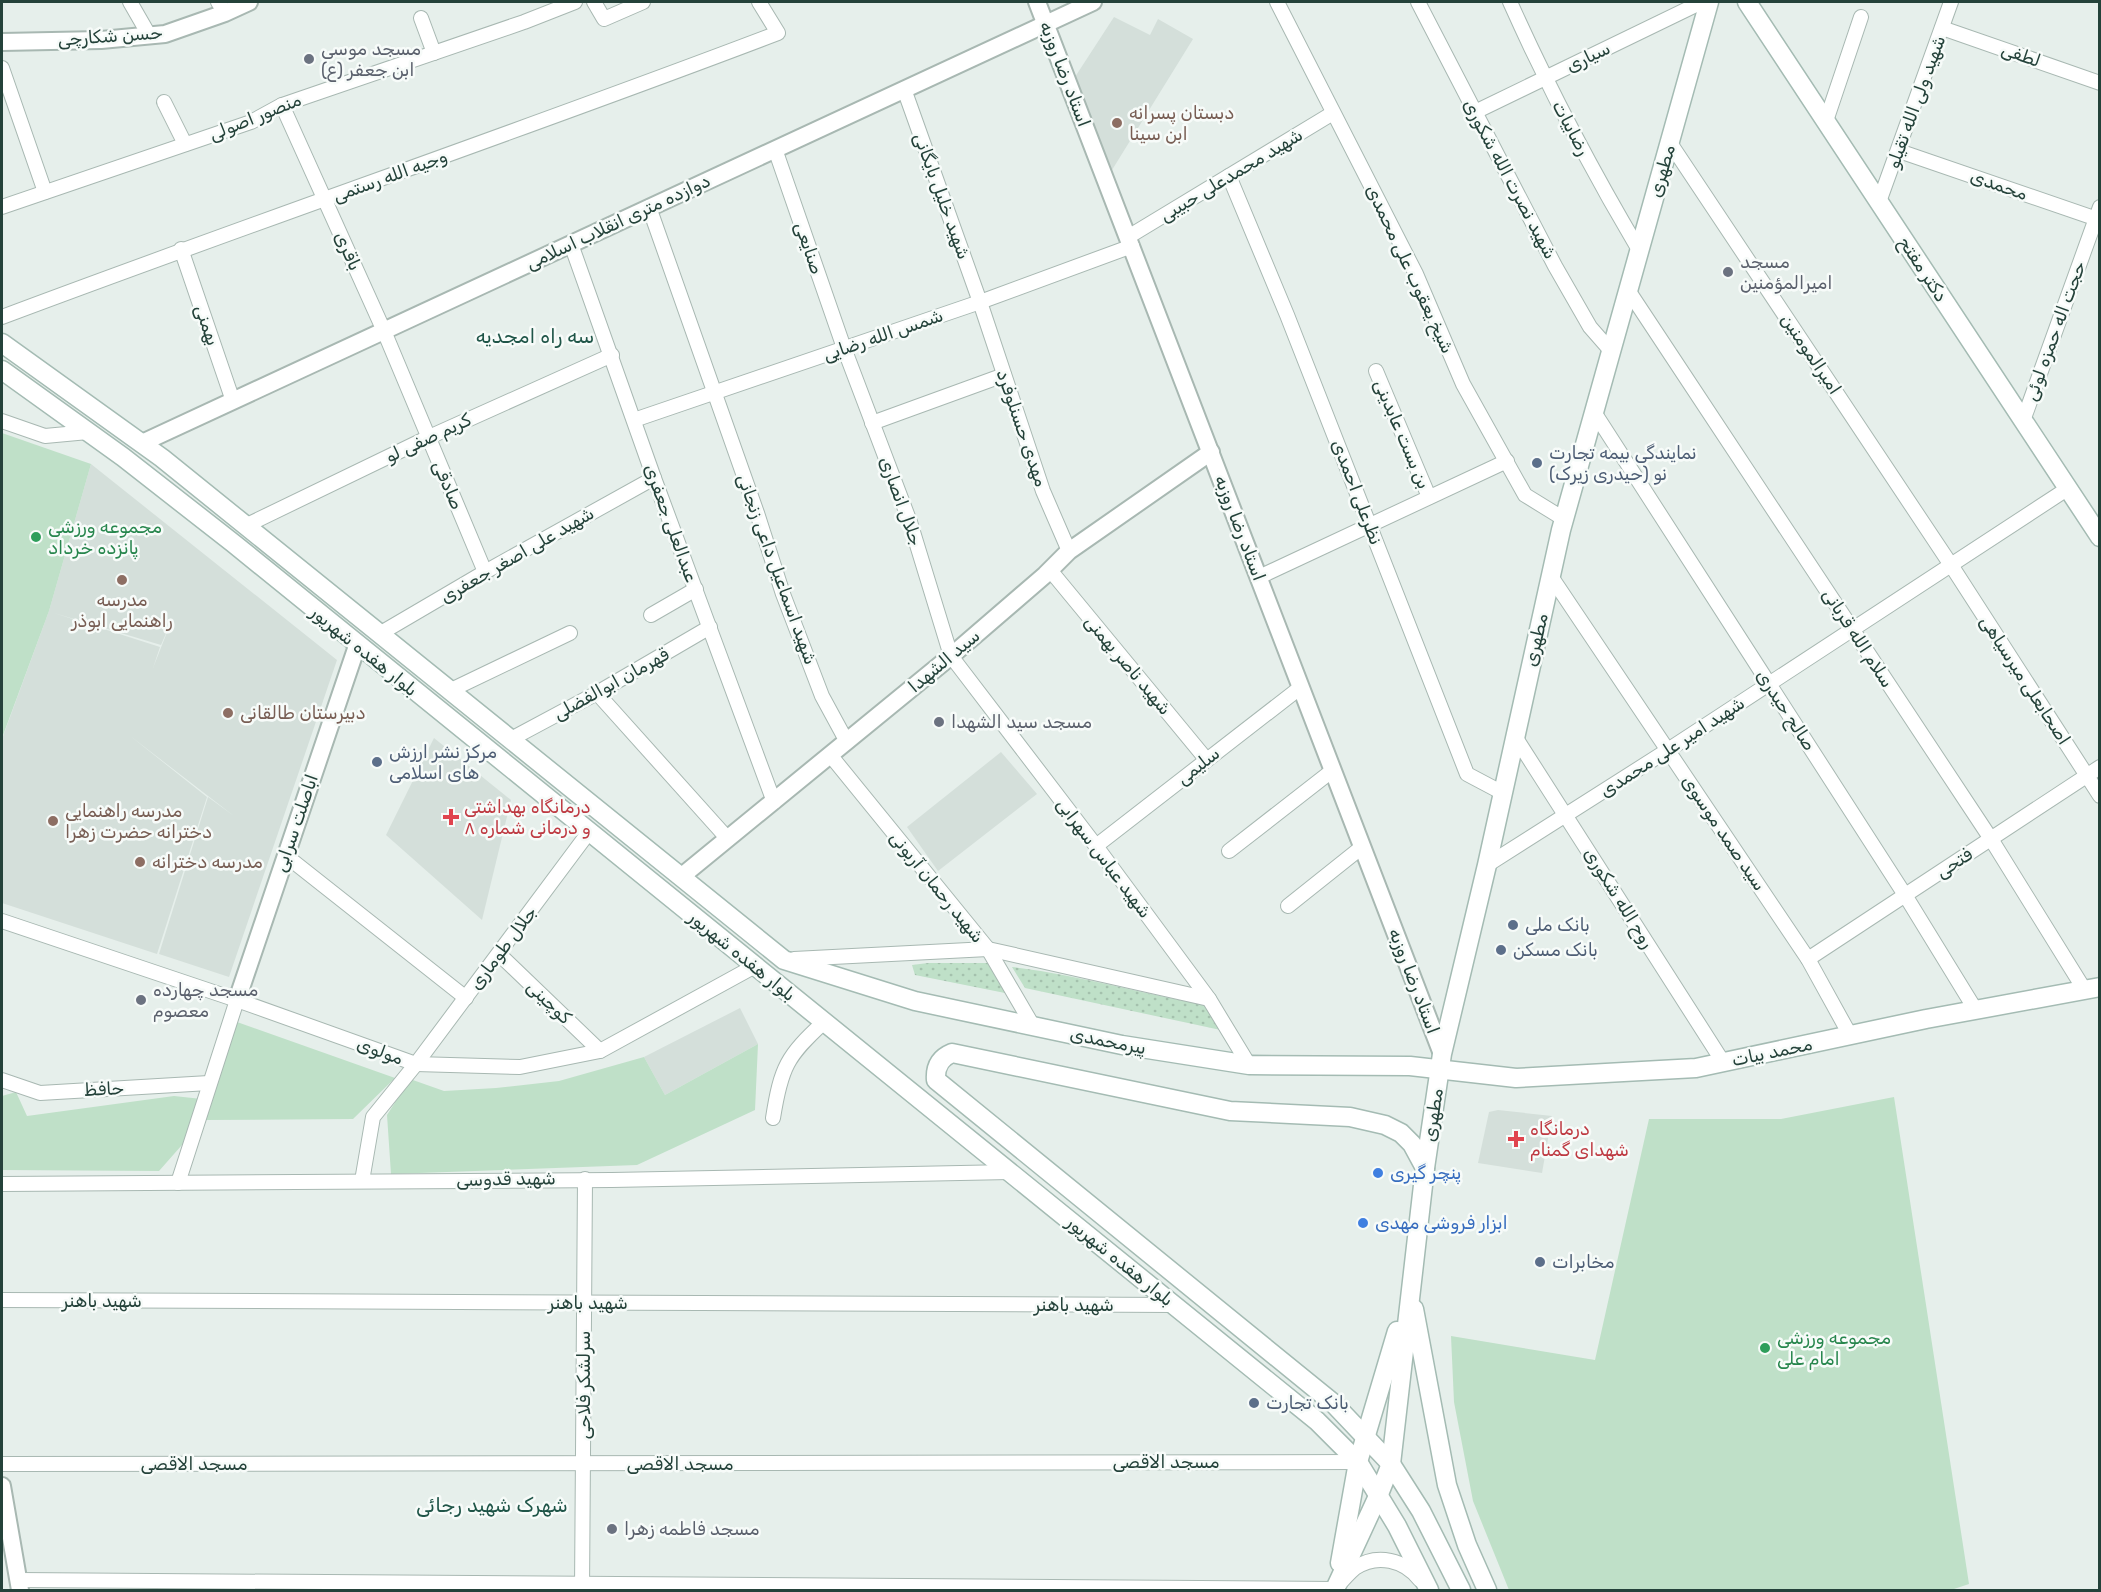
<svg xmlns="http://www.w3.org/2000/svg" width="2101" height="1592" font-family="Rubik,'Noto Naskh Arabic',sans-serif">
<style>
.built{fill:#d4dfda;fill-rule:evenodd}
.grass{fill:url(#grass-dots)}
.park{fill:#bfe0c8}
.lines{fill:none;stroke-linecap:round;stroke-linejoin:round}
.minor-casing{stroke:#a8b8b2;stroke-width:16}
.tertiary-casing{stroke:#a8b8b2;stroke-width:20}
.secondary-casing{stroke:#a4bbb3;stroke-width:21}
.minor{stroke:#fff;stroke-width:14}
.tertiary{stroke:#fff;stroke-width:16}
.secondary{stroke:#fff;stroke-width:18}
.worship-dot{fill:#6b7280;stroke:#f7fbf9;stroke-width:2}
.education-dot{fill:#8d6e63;stroke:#f7fbf9;stroke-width:2}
.service-dot{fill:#5c6f8a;stroke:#f7fbf9;stroke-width:2}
.leisure-dot{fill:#2e9e5b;stroke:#f7fbf9;stroke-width:2}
.health-dot{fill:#e0444e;stroke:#f7fbf9;stroke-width:2}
.shop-dot{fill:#3f7fe0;stroke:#f7fbf9;stroke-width:2}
.labels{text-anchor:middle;stroke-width:5;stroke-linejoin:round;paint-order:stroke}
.street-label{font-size:18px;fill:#24423a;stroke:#f7fbf9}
.worship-label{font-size:18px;fill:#5b616d;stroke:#f7fbf9;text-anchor:start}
.education-label{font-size:18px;fill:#785e54;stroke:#f7fbf9;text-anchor:start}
.service-label{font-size:18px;fill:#4e5e75;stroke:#f7fbf9;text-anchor:start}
.leisure-label{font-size:18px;fill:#27864d;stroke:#f7fbf9;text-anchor:start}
.health-label{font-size:18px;fill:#be3a42;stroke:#f7fbf9;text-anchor:start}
.shop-label{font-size:18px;fill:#366cbe;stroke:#f7fbf9;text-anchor:start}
.neighbourhood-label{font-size:20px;fill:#1f5548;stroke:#f7fbf9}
</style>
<defs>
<pattern id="grass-dots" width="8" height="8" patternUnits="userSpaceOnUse" patternTransform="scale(1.5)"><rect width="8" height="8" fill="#bfe0c8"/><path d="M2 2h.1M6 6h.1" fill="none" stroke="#a4c1ad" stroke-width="1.8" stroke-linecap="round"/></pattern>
</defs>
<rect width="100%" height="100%" fill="#e6efeb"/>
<!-- built -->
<g class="built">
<path d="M1114,17L1150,35L1158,19L1193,39L1112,170L1075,77Z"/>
<path d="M91,464L337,660L229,977L159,954L208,797L234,816L129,735L207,797L157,954L2,903V739L49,611ZM54,613L161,645L171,622L153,668L160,647Z"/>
<path d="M434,738L511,800L482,920L386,835Z"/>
<path d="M1001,752L1037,794L938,871L907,827Z"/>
<path d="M740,1008L758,1044L665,1095L644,1057Z"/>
<path d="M1498,1110L1552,1116L1542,1173L1478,1163L1489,1112Z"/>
</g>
<!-- grass -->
<g class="grass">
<path d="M928,963H988L1005,993L915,975L912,965Z"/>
<path d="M1012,967C1080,975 1145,995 1211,1006L1230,1032L1025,988Z"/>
</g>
<!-- park -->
<g class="park">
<path d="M2,433L91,464L49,611L2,738Z"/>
<path d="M237,1022L395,1078L353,1119L204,1120L159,1171L2,1170V1096L16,1092L27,1116L174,1096L211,1100Z"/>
<path d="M758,1044L755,1110L637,1165L391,1174L387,1115L410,1079L444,1091L496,1088L559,1081L644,1057L665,1095Z"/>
<path d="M1894,1097L1969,1584L1951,1590H1509L1473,1501L1454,1402L1451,1336L1595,1360L1649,1119H1781Z"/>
</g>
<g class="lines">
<defs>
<g id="minor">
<path d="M130,2L149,35"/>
<path d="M218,2L225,13"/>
<path d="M594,2L604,19L643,2"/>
<path d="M1277,2L1416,274L1463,384L1525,495L1564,519"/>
<path d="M1418,2L1555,266L1590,327L1611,351"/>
<path d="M1510,2C1548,87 1591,169 1639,250"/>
<path d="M421,18L434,53"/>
<path d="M1942,28L2100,83"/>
<path d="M2,68L45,192"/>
<path d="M904,89L980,302L1043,491L1069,551"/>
<path d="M164,102L185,144"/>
<path d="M282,105L384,331L485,572"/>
<path d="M1475,112L1702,2"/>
<path d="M1826,121L1861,17"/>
<path d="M1670,143L1951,565L2100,796"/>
<path d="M775,149L844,348L910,522L951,656L1096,846L1209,999L1249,1065"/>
<path d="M1899,151L2100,220"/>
<path d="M1229,176L1287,315L1467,774L1501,792"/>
<path d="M1879,202L1951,2"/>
<path d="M2,207L251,122L282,105L524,22L575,2"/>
<path d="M649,207L757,513L783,594L822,696L847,742"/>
<path d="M1128,237L1333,113"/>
<path d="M571,244L654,478L774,802"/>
<path d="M181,249L233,401"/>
<path d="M1628,290L1991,839L2084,989"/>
<path d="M2,317C260,220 521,131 778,33L759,2"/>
<path d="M1376,371L1429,497"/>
<path d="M1594,412L1905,895L1975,1009"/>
<path d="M634,420L980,302L1132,246"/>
<path d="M2,421L45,436L88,432"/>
<path d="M2023,421L2100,207"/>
<path d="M872,423L1004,375"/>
<path d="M247,525L427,438L612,355"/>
<path d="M1050,570L1206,759"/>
<path d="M1550,575L1808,959L1850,1035"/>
<path d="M1259,577L1507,461"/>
<path d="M651,615L696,589"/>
<path d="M381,633L485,572L654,478"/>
<path d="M451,690L570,633"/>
<path d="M597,693L728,839"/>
<path d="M1514,735L1723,1062"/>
<path d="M511,739L597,693L710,627"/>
<path d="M831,756L988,949L1033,1026"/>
<path d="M1096,846L1301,687"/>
<path d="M1229,851L1333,770"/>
<path d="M285,855L466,998"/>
<path d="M1487,865L1668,750L2067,489"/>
<path d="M1288,906L1362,847"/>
<path d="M2,921L237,1000L416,1064L520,1067L600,1051L755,966"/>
<path d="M499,954L600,1051"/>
<path d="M794,959L988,949L1209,999"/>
<path d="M1808,959L2100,767"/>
<path d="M2,1080L40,1093L209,1083"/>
<path d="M773,1118C781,1067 787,1056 824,1022"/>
<path d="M362,1181L373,1117L416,1064L589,832"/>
<path d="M178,1183L237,1000"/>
<path d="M2,1184L612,1180L1010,1172"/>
<path d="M2,1300L1174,1305"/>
<path d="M2,1464L1358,1462"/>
<path d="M18,1580L1335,1589C1341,1582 1348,1574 1355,1568C1377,1553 1405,1560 1420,1580"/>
<path d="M582,1590L585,1179"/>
</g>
<g id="tertiary">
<path d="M1037,2L1442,1054"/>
<path d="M2,42L101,40L165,34L225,13L249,2"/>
<path d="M142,443L1093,2"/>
<path d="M682,876L951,656L1045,575L1069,551L1211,452"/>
<path d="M237,1000L357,646"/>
<path d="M2,1486L20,1590"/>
</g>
<g id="secondary">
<path d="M1747,2L2100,537"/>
<path d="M2,343L162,458L784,960L915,1001L1122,1045L1249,1065L1410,1066L1516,1078L1696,1068L1926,1019L2100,987"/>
<path d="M2,370L123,457L233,543L1317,1421L1358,1462L1397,1526L1429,1590"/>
<path d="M1425,1168L1412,1144L1401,1133L1385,1125L1350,1117L1230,1111L952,1053C940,1058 935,1067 936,1080L1333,1403L1391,1464L1421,1511L1461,1590"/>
<path d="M1414,1309L1447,1485L1467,1545L1487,1590"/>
<path d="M1340,1563L1358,1462L1397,1331"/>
<path d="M1335,1589L1379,1494L1391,1464L1425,1168L1442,1054L1487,865L1561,530L1709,2"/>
</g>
</defs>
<!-- minor casing -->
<use href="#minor" class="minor-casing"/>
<!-- tertiary casing -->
<use href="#tertiary" class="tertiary-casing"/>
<!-- secondary casing -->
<use href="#secondary" class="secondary-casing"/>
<!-- minor -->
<use href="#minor" class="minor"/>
<!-- tertiary -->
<use href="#tertiary" class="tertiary"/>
<!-- secondary -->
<use href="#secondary" class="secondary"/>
</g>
<!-- markers -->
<g class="worship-dot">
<circle cx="309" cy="59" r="6"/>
<circle cx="1728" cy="272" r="6"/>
<circle cx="939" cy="722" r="6"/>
<circle cx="141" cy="1000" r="6"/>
<circle cx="612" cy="1529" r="6"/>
</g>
<g class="education-dot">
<circle cx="1117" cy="123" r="6"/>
<circle cx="122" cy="580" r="6"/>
<circle cx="228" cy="713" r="6"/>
<circle cx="53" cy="821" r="6"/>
<circle cx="140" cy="862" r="6"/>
</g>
<g class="service-dot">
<circle cx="1537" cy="463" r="6"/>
<circle cx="377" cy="762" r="6"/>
<circle cx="1513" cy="925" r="6"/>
<circle cx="1501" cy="950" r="6"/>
<circle cx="1540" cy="1262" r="6"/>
<circle cx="1254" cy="1403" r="6"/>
</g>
<g class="leisure-dot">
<circle cx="36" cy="537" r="6"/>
<circle cx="1765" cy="1348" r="6"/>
</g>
<g class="health-dot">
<path d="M448 808h6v6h6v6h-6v6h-6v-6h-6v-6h6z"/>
<path d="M1513 1130h6v6h6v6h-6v6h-6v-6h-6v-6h6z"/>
</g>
<g class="shop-dot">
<circle cx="1378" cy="1173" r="6"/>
<circle cx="1363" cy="1223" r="6"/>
</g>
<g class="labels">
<!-- street labels -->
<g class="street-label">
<text transform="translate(110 36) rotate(-4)" y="6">حسن شکارچی</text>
<text transform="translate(2021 55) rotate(19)" y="6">لطفی</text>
<text transform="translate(1588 57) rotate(-26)" y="6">سیاری</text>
<text transform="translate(1065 74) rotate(69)" y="6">استاد رضا روزبه</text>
<text transform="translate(1916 102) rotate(-70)" y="6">شهید ولی الله تقیلو</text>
<text transform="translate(255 117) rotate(-22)" y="6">منصور اصولی</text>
<text transform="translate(1571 128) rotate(62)" y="6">رضابیات</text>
<text transform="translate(1662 171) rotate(-74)" y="6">مطهری</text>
<text transform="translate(1231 175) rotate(-31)" y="6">شهید محمدعلی حبیبی</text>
<text transform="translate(390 176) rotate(-20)" y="6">وجیه الله رستمی</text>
<text transform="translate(1510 179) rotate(62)" y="6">شهید نصرت الله شکوری</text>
<text transform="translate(1999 185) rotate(19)" y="6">محمدی</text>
<text transform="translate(942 196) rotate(70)" y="6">شهید خلیل بایگانی</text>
<text transform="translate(618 222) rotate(-25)" y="6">دوازده متری انقلاب اسلامی</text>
<text transform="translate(809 248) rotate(71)" y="6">صنایعی</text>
<text transform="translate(348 251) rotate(66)" y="6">باقری</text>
<text transform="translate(1410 269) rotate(65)" y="6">شیخ یعقوب علی محمدی</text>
<text transform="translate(1923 269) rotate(57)" y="6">دکتر مفتح</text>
<text transform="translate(207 325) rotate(71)" y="6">بهمنی</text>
<text transform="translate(2055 331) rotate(-70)" y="6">حجت اله حمزه لوئی</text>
<text transform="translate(883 335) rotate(-19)" y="6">شمس الله رضایی</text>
<text transform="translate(1811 354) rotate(56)" y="6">امیرالمومنین</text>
<text transform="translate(1022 428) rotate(71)" y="6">مهدی حسنلوفرد</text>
<text transform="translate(1402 434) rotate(67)" y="6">بن بست عابدینی</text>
<text transform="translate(428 438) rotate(-25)" y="6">کریم صفی لو</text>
<text transform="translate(448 485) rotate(67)" y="6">صادقی</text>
<text transform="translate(1357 492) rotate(69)" y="6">نظرعلی احمدی</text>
<text transform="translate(901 501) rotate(70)" y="6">جلال انصاری</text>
<text transform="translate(671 523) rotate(70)" y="6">عبدالعلی جعفری</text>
<text transform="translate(1240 528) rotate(69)" y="6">استاد رضا روزبه</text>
<text transform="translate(517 555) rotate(-30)" y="6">شهید علی اصغر جعفری</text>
<text transform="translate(777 569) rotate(70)" y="6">شهید اسماعیل داعی زنجانی</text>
<text transform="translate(1858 638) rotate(57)" y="6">سلام الله قربانی</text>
<text transform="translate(1536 640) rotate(-77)" y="6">مطهری</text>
<text transform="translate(364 651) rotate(39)" y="6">بلوار هفده شهریور</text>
<text transform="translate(944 661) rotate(-40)" y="6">سید الشهدا</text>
<text transform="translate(1128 665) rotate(50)" y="6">شهید ناصر بهمنی</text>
<text transform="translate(2025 680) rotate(57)" y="6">اصحابعلی میرسیاهی</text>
<text transform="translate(611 684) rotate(-29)" y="6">قهرمان ابوالفضلی</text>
<text transform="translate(1786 710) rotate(57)" y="6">صالح حیدری</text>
<text transform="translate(1672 747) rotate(-33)" y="6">شهید امیر علی محمدی</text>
<text transform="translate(1198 766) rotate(-38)" y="6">سلیمی</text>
<text transform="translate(296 823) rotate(-71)" y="6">اباصلت سرابی</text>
<text transform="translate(1724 833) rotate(56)" y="6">سید صمد موسوی</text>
<text transform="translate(1104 858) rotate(53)" y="6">شهید عباس سهرابی</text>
<text transform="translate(1954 863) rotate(-33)" y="6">فتحی</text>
<text transform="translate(937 887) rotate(51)" y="6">شهید رحمان آربونی</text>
<text transform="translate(1619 898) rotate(58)" y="6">روح الله شکوری</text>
<text transform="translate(503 948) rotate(-53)" y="6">جلال طوماری</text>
<text transform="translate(742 956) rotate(39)" y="6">بلوار هفده شهریور</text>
<text transform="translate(1414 981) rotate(69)" y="6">استاد رضا روزبه</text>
<text transform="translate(549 1002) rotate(44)" y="6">کوچینی</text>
<text transform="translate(1108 1041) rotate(11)" y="6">پیرمحمدی</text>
<text transform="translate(380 1051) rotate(20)" y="6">مولوی</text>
<text transform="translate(1772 1052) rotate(-12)" y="6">محمد بیات</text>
<text transform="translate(104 1089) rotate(-3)" y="6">حافظ</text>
<text transform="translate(1433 1115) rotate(-81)" y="6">مطهری</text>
<text transform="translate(506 1179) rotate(-1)" y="6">شهید قدوسی</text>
<text transform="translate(1120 1261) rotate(39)" y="6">بلوار هفده شهریور</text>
<text x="102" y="1307">شهید باهنر</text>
<text x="588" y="1309">شهید باهنر</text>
<text x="1074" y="1311">شهید باهنر</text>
<text transform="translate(584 1385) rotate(-90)" y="6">سرلشکر فلاحی</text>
<text x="1166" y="1468">مسجد الاقصی</text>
<text x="194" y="1470">مسجد الاقصی</text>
<text x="680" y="1470">مسجد الاقصی</text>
</g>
<!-- worship labels -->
<g class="worship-label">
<text x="321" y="55">مسجد موسی<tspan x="321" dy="21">ابن جعفر (ع)</tspan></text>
<text x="1740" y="268">مسجد<tspan x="1740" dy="21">امیرالمؤمنین</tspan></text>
<text x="951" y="728">مسجد سید الشهدا</text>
<text x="153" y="996">مسجد چهارده<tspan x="153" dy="21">معصوم</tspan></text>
<text x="624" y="1535">مسجد فاطمه زهرا</text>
</g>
<!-- education labels -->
<g class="education-label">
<text x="1129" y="119">دبستان پسرانه<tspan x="1129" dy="21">ابن سینا</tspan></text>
<text x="122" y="606" text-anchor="middle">مدرسه<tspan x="122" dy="21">راهنمایی ابوذر</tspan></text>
<text x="240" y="719">دبیرستان طالقانی</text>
<text x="65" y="817">مدرسه راهنمایی<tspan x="65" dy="21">دخترانه حضرت زهرا</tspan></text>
<text x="152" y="868">مدرسه دخترانه</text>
</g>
<!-- service labels -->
<g class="service-label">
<text x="1549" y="459">نمایندگی بیمه تجارت<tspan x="1549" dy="21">نو (حیدری زیرک)</tspan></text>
<text x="389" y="758">مرکز نشر ارزش<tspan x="389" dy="21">های اسلامی</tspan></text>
<text x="1525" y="931">بانک ملی</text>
<text x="1513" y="956">بانک مسکن</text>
<text x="1552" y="1268">مخابرات</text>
<text x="1266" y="1409">بانک تجارت</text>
</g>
<!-- leisure labels -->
<g class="leisure-label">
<text x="48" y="533">مجموعه ورزشی<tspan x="48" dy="21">پانزده خرداد</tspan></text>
<text x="1777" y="1344">مجموعه ورزشی<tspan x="1777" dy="21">امام علی</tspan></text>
</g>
<!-- health labels -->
<g class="health-label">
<text x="464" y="813">درمانگاه بهداشتی<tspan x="464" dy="21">و درمانی شماره ۸</tspan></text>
<text x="1530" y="1135">درمانگاه<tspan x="1530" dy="21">شهدای گمنام</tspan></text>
</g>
<!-- shop labels -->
<g class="shop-label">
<text x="1390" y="1179">پنچر گیری</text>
<text x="1375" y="1229">ابزار فروشی مهدی</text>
</g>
<!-- neighbourhood labels -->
<g class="neighbourhood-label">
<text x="535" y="343">سه راه امجدیه</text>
<text x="492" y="1512">شهرک شهید رجائی</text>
</g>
</g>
<!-- border -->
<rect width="2101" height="1592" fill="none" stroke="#24423a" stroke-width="6"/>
</svg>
